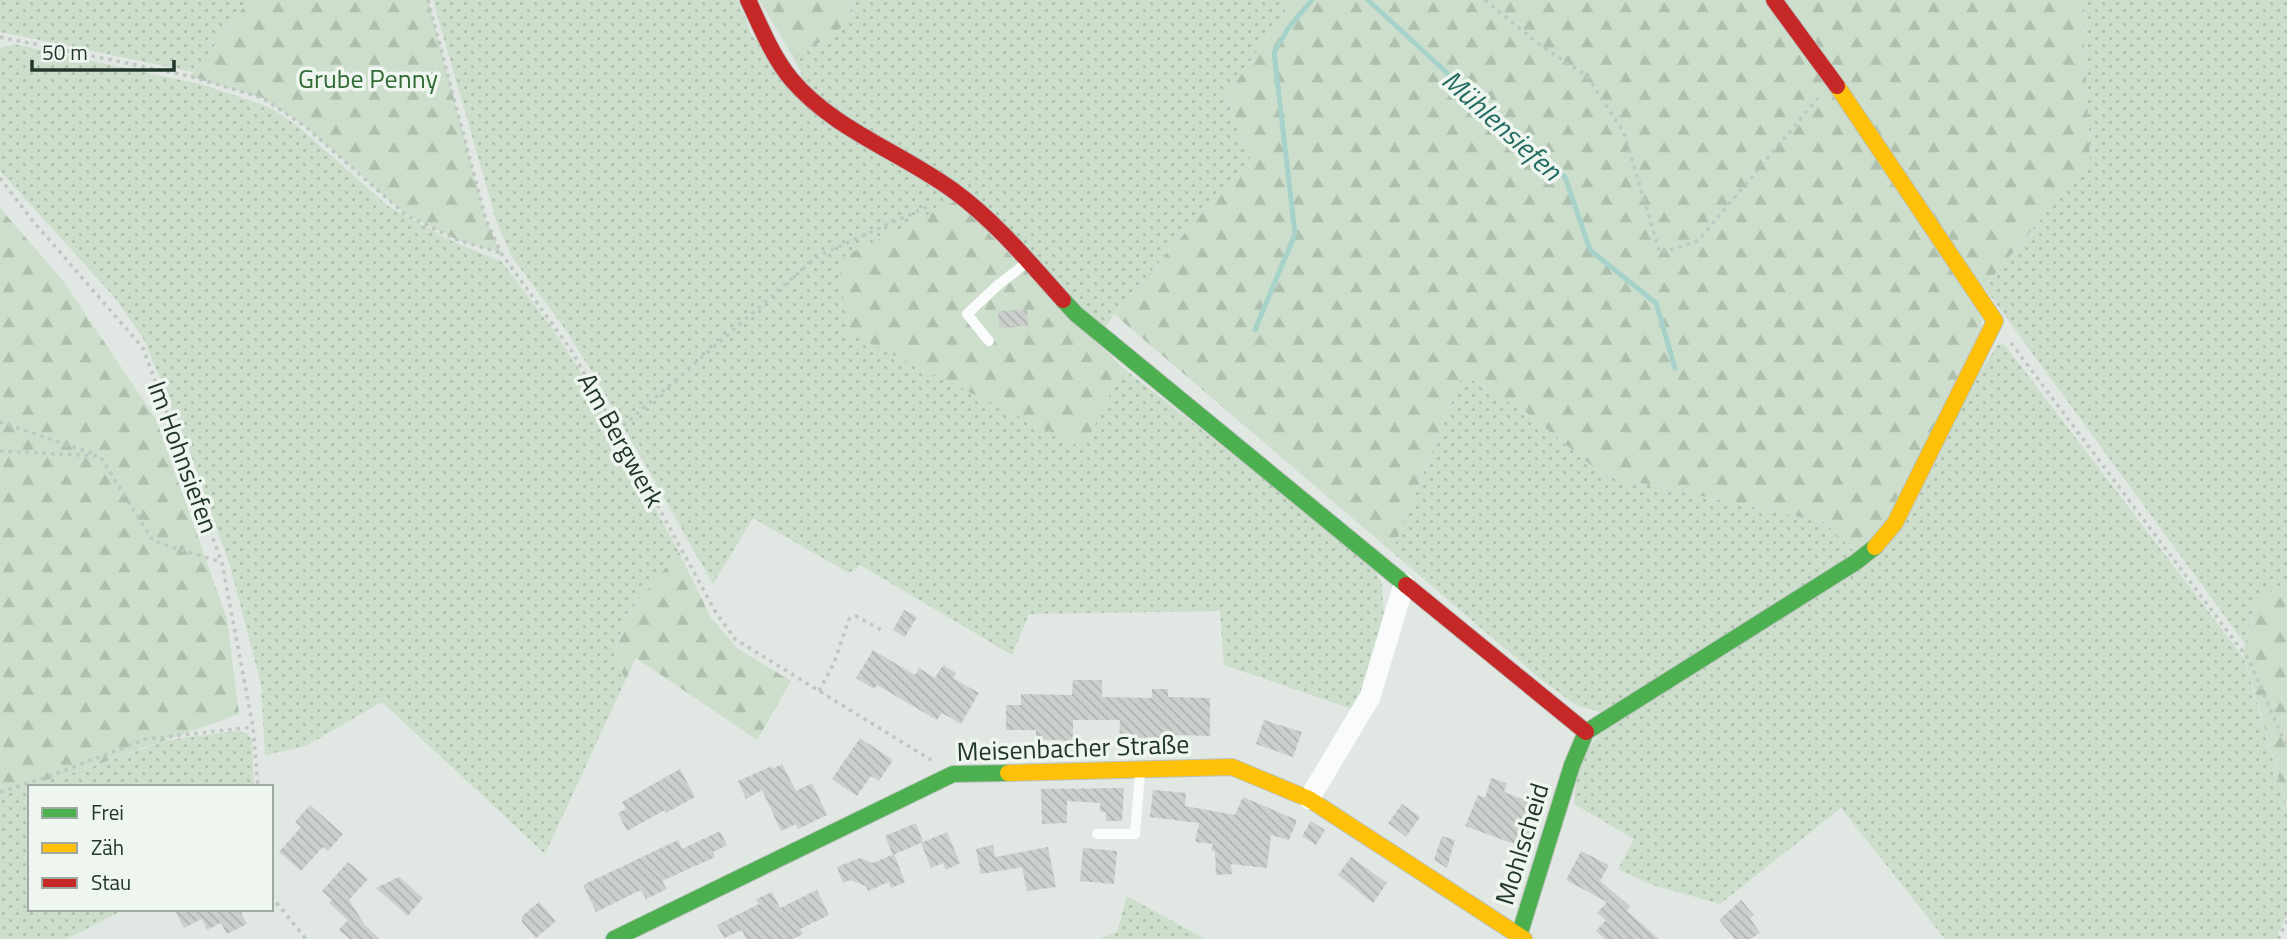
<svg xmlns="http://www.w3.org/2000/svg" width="2287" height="939" font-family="'Titillium Web',sans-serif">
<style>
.grass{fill:url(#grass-dots)}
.forest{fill:url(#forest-firs)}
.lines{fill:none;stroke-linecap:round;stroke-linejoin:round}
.stream{stroke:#a6d2ca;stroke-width:5}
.building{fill:url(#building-back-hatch)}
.fast-casing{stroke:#bbc2bd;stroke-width:18}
.slow-casing{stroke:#bbc2bd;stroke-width:18}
.jam-casing{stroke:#bbc2bd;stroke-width:18}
.path{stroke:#bfc7c2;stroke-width:3.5;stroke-dasharray:3.5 5;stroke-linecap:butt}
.lane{stroke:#fafbfb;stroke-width:10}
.street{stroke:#fafbfb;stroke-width:21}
.fast{stroke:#4caf50;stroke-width:16}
.slow{stroke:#ffc107;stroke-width:16}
.jam{stroke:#c62828;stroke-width:16}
.labels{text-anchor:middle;stroke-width:7;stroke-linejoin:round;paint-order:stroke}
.park-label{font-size:26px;fill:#306a34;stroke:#eff6f0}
.street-label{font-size:26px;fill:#22372b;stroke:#eff6f0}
.water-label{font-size:28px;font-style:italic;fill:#236c61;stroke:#eff6f0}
</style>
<defs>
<pattern id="grass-dots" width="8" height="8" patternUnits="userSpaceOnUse" patternTransform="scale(1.75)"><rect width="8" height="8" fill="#cddfcc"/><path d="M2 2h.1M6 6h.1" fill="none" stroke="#b0c0af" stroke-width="1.8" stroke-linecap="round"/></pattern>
<pattern id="forest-firs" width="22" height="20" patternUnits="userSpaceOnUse" patternTransform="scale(1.75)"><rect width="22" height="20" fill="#cddfcc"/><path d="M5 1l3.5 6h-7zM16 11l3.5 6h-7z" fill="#b0c0af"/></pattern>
<pattern id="building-back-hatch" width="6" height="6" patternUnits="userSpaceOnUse" patternTransform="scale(1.75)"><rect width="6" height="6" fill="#ccd0cd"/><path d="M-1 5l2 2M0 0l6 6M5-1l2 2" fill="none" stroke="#afb3b0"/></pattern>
</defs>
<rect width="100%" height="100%" fill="#e1e7e2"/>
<!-- grass -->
<g class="grass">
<path d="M0,0H249L194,72L0,32Z"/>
<path d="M433,0H738L752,36L956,201L1083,447L1123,368L1372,563L1382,584L1384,622L1355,710L1224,665L1220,611L1029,614L1012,655L860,565L849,573L753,518L713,584L598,382L568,333L512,257L497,223Z"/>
<path d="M855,0H1292L1226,97L1250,159L1114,314L1105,328L809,88L794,59L844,26Z"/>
<path d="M2082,0H2287V582L2257,600L2245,644L1984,287L2090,160Z"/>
<path d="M14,44L204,85L271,108L299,127L388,206L456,243L502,262L552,328L577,366L679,552L626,615L613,659L626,679L545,854L382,702L306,746L265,755L261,684L230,566L189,449L144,340L117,300L0,171V48Z"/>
<path d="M2004,344L2244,658L2287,808V915L2275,939H1945L1841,808L1720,904L1649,884L1618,869L1634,839L1574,804L1578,763L1603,728L1860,566L1997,345Z"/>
<path d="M1463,374L1526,412L1603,475L1824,522L1855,552L1603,713L1576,705L1543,681L1392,552Z"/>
<path d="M236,731L247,733L252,740L254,787H30V909H125L67,939H0V793L82,770L168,740Z"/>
<path d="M1127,896L1205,939H1099L1117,932Z"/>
</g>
<!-- forest -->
<g class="forest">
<path d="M249,0H428L486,220L501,253L458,240L406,215L307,128L263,98L189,76L194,72Z"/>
<path d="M759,0H855L844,26L794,59Z"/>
<path d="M1292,0H2082L2090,160L1984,287L1981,334L1886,526L1855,552L1824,522L1603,475L1526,412L1463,374L1392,552L1114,314L1250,159L1226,97Z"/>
<path d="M956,201L1123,368L1083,448L847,332L839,259Z"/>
<path d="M0,208L64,282L156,419L227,619L239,714L82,770L0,793Z"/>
<path d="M679,552L711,618L738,649L791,681L757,740L636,658L626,679L613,659L626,615Z"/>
<path d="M2287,582V808L2243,652L2257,600Z"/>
</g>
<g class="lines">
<!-- stream -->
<g class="stream">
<path d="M1368,0L1445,71L1505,132L1565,177L1590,250L1656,303L1675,368"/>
<path d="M1255,330L1295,234L1274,52L1289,27L1312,0"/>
</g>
</g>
<!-- building -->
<g class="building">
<path d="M1027,310L1028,326L999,327L998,311Z"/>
<path d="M904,610L917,617L905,637L893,630Z"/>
<path d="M873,650L915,675L919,668L935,678L943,665L956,673L953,678L979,693L961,724L942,713L937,720L877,685L874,689L856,678Z"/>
<path d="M1073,680H1102V697L1152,698V689H1168V697L1210,698V736L1176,735V744L1119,743L1120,720H1073V741L1036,739V730H1006V705H1021V694L1072,695Z"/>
<path d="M1264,720L1302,732L1293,757L1256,744Z"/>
<path d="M860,738L893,760L879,781L871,776L857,796L832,779Z"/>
<path d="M782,764L796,791L812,783L827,815L798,829L796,824L781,831L762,790L746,799L738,781L772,766L773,769Z"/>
<path d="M680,769L695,797L666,813L665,810L627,831L618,813L626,809L622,802Z"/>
<path d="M1491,778L1507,783L1504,792L1533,803L1530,814L1538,816L1528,849L1465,826L1478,795L1485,798Z"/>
<path d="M1124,788L1122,821H1106V812L1100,811V803L1067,801V823L1042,824L1041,789Z"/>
<path d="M1153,790L1186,793L1185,806L1235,815L1243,797L1297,820L1289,840L1271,835L1267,868L1231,864L1232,874L1216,875L1215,851H1211L1213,844L1195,842L1199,823L1150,817Z"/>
<path d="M1402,804L1420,817L1406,837L1388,823Z"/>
<path d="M310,805L343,834L328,851L323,847L301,871L279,852L301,827L295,822Z"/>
<path d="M1311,821L1325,830L1316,845L1302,836Z"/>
<path d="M916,823L923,842L893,855L885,836Z"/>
<path d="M720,831L727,845L713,852L715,857L662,881L667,889L646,899L641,890L596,912L583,885L678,840L682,849Z"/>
<path d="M947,832L960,863L946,870L943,863L931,868L921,843Z"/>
<path d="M1442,836L1455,840L1447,868L1434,860Z"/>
<path d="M993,845L995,857L1048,847L1056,887L1027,891L1022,867L981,874L976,849Z"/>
<path d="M1083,848L1117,851L1114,884L1080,881Z"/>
<path d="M1581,851L1609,865L1600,881L1630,906L1627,911L1659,939H1605L1596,931L1606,920L1597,913L1607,902L1566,880Z"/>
<path d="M894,854L905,882L891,888L889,882L868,891L866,886L850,880L843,883L837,867L860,858L873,863Z"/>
<path d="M1351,857L1387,883L1373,903L1338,875Z"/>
<path d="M348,862L368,879L349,900L365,925L380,939H350L339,930L348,920L329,903L332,900L322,891Z"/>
<path d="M399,877L423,898L408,916L376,888Z"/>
<path d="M817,890L829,915L800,929L803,934L793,939H746L742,930L724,938L717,925L759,904L756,899L772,892L780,908Z"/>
<path d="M1741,900L1754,915L1750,918L1760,933L1750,939H1735L1719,920Z"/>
<path d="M539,902L556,921L536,938L522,922V916Z"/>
<path d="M174,909H248L241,913L247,924L227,934L221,923L207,930L202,919L184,928Z"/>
</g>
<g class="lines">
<defs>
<g id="fast">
<path d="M1063,300L1076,314L1406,585"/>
<path d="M614,939L953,774L1008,773"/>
<path d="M1518,939L1572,765L1586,732L1856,562L1875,547"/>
</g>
<g id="slow">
<path d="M1837,86L1995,321L1895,523L1875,547"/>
<path d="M1008,773L1232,767L1309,799L1524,939"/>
</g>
<g id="jam">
<path d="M748,0C761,27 772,56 791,79C834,130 901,152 954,191C995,221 1029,262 1063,300"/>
<path d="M1774,0L1837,86"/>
<path d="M1406,585L1586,732"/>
</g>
</defs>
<!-- fast casing -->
<use href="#fast" class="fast-casing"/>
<!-- slow casing -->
<use href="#slow" class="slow-casing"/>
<!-- jam casing -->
<use href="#jam" class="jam-casing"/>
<!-- path -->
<g class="path">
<path d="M428,0L486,220L501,253L571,350L617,431L715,611L735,639L931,760"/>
<path d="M1485,0L1540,45L1587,76L1624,133L1660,253L1698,241L1818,98"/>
<path d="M0,37L189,76L263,98L307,128L406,215L458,240L501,253"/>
<path d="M0,178L32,220L143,348L222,563L253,727L258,787"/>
<path d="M2011,343L2249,660L2287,748"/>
<path d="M0,422L94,454"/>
<path d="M617,431L818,256L931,205"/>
<path d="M0,451L100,456L153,541L221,562"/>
<path d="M819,691L834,663L849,619L856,616L883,631"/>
<path d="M0,792L47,777L146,739L253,727"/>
<path d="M271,896L306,939"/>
<path d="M2278,939L2287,921"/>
</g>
<!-- lane -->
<g class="lane">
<path d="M989,341L967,314L998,285L1026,263"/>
<path d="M1097,834H1135L1140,772"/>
</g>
<!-- street -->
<path class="street" d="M1309,799L1370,697L1404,584"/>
<!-- fast -->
<use href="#fast" class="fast"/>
<!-- slow -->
<use href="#slow" class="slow"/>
<!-- jam -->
<use href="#jam" class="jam"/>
</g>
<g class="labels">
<!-- park labels -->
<g class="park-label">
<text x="368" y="88">Grube Penny</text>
</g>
<!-- street labels -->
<g class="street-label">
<text transform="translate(621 440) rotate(61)" y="9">Am Bergwerk</text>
<text transform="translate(183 457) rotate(70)" y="9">Im Hohnsiefen</text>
<text transform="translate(1073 748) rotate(-2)" y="9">Meisenbacher Straße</text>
<text transform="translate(1522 844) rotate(-73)" y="9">Mohlscheid</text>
</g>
<!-- water labels -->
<g class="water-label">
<text transform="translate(1502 125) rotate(42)" y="10">Mühlensiefen</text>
</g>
</g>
<!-- legend -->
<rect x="28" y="785" width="245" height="126" fill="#eff6f0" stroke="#9daaa1" stroke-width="2"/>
<rect x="42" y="808" width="35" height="10" fill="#4caf50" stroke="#9daaa1" stroke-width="2"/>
<text x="91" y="820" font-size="21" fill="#22372b">Frei</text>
<rect x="42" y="843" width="35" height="10" fill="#ffc107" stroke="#9daaa1" stroke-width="2"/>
<text x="91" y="855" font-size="21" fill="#22372b">Zäh</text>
<rect x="42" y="878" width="35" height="10" fill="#c62828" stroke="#9daaa1" stroke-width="2"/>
<text x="91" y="890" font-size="21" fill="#22372b">Stau</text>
<!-- scale -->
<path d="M32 60v10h142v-10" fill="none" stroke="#22372b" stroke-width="3.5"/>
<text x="42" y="60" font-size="21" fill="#22372b" stroke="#eff6f0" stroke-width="5" paint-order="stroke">50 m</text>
</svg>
